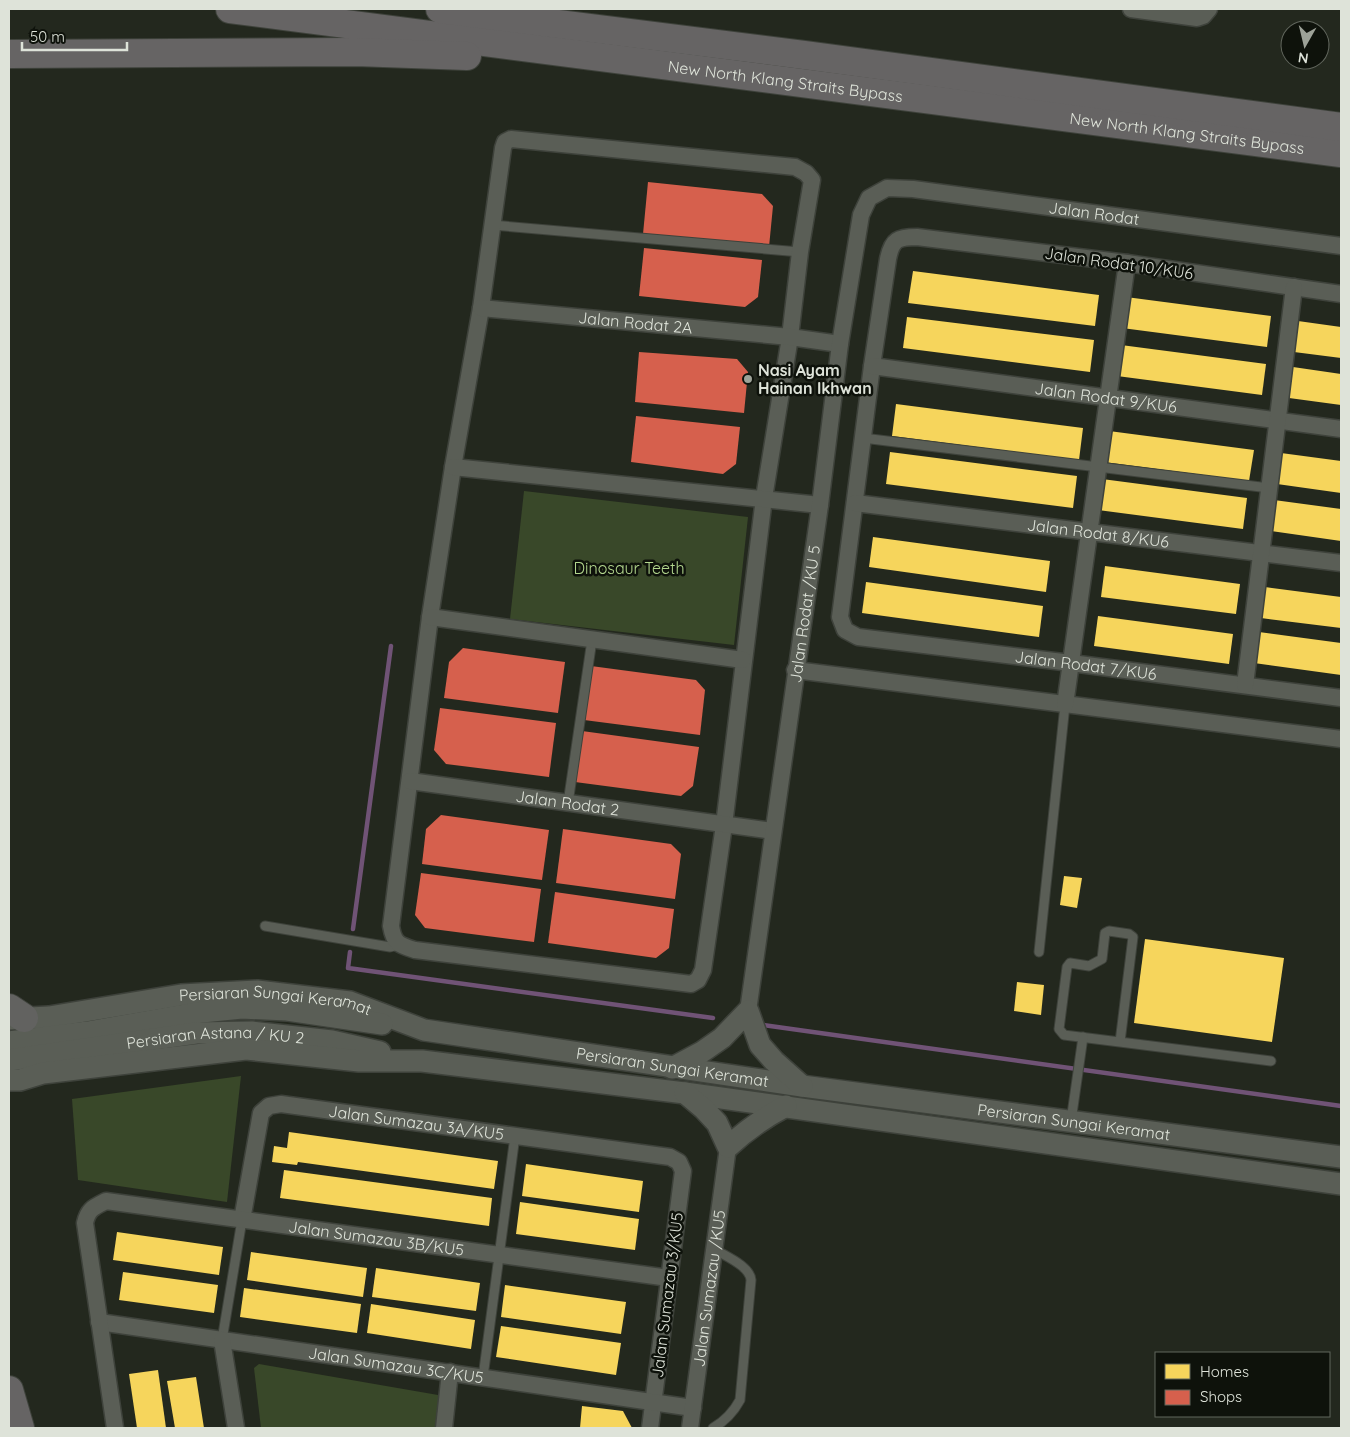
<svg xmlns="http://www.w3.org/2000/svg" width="1350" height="1437" font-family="Quicksand,sans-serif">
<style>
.green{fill:#394829}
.homes{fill:#f6d55c}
.shops{fill:#d6604d}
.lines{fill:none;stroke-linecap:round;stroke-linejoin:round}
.stream{stroke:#705376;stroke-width:4.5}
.service-casing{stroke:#3e423b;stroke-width:11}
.minor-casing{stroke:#3e423b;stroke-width:19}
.tertiary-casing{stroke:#3e423b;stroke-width:24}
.trunk-casing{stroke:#3e423b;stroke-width:30}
.motorway-casing{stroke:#3e423b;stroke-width:30}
.service{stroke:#5a5e56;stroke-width:9}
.minor{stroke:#5a5e56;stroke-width:16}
.tertiary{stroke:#5a5e56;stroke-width:21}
.trunk{stroke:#626260;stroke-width:28}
.motorway{stroke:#666464;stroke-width:28}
.poi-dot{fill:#9da298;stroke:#0e120b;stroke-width:2}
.labels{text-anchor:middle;stroke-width:5;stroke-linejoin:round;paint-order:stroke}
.street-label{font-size:16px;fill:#dee3d9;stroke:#0e120b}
.poi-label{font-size:16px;font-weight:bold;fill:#dee3d9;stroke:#0e120b;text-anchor:start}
.park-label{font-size:16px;fill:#b4d88f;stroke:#0e120b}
</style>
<rect width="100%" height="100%" fill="#23281e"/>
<!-- green -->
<g class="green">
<path d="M524,491L748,517L734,645L510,619Z"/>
<path d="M241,1076L227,1202L78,1180L72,1099Z"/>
<path d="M259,1364L438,1395L448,1409L445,1428H261L254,1368Z"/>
</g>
<!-- homes -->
<g class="homes">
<path d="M913,271L1099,295L1095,326L908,303Z"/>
<path d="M1126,297L1271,316L1267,347L1122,328Z"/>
<path d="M907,317L1094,340L1090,372L903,348Z"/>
<path d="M1298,321L1341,327V358L1294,352Z"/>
<path d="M1121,345L1266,364L1262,395L1117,376Z"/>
<path d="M1293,367L1341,374V405L1289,398Z"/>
<path d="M896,404L1083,428L1079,460L892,436Z"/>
<path d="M1109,431L1254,450L1249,481L1104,462Z"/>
<path d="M890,452L1077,476L1073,508L886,484Z"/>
<path d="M1281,453L1341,461V493L1277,484Z"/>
<path d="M1102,479L1247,498L1243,529L1098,510Z"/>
<path d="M1274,500L1341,509V541L1271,531Z"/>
<path d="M873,537L1050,561L1046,592L869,567Z"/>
<path d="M1105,566L1240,584L1236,614L1101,597Z"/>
<path d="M866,582L1043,606L1039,637L862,613Z"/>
<path d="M1265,587L1341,597V628L1261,618Z"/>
<path d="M1098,616L1233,634L1229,664L1094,646Z"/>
<path d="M1259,632L1341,643V675L1254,663Z"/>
<path d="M1064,876L1082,878L1077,908L1060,905Z"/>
<path d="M1145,939L1284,958L1272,1042L1134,1023Z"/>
<path d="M1017,982L1044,985L1041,1015L1014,1011Z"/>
<path d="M289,1132L498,1161L494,1189L298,1162L297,1165L272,1162L274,1146L287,1148Z"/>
<path d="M526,1164L643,1181L639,1212L522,1196Z"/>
<path d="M284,1170L492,1198L489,1226L280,1198Z"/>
<path d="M520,1202L639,1219L635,1250L516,1234Z"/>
<path d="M117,1232L223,1247L219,1275L113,1260Z"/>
<path d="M251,1252L367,1268L363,1297L247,1280Z"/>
<path d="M376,1268L480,1283L476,1311L372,1297Z"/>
<path d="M123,1272L218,1285L214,1313L119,1300Z"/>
<path d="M505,1285L626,1302L621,1334L501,1317Z"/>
<path d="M244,1288L361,1304L357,1333L240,1317Z"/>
<path d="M371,1304L475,1320L471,1349L367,1333Z"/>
<path d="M501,1326L621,1343L616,1375L496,1357Z"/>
<path d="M158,1370L166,1428H137L129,1374Z"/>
<path d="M196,1377L204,1428H175L167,1381Z"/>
<path d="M582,1406L623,1411L632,1428H580Z"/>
</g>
<!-- shops -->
<g class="shops">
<path d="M648,182L762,194L773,206L769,247L643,234Z"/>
<path d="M644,248L762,260L758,297L745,307L639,296Z"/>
<path d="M639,352L737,359L748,372L744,413L635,402Z"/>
<path d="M636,416L740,427L736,464L723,474L631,462Z"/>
<path d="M463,648L565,662L558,713L444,698L449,662Z"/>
<path d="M591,666L696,680L705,690L700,735L584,720Z"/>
<path d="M440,708L556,723L549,777L446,764L434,750Z"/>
<path d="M582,731L699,747L693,786L681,796L575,782Z"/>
<path d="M441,815L549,830L542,880L422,864L426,829Z"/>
<path d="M563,829L671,844L681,854L675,899L556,883Z"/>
<path d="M421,873L541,889L534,942L425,928L415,915Z"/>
<path d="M555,892L674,909L669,948L656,958L548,943Z"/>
</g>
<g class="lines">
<!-- stream -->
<g class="stream">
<path d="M353,929L391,646"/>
<path d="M350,952L348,968L713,1018"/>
<path d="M763,1025L1341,1106"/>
</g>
<defs>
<g id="service">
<path d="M492,225L800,252"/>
<path d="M863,438L1269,488"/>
<path d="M568,803L592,640"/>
<path d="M265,926L390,947L399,945"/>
<path d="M1039,952L1065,705"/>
<path d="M1120,1042L1133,937L1129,934L1109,931L1105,933L1102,959L1089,966L1070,963L1067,967L1059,1029L1064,1035L1271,1061"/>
<path d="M1071,1121L1083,1037"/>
<path d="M222,1340L242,1220"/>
<path d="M483,1377L515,1136"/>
<path d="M713,1428C725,1421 733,1413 740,1400L751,1280C750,1266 725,1256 714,1249"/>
</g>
<g id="minor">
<path d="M1131,9L1197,18L1203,16L1209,9"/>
<path d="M511,139L795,167L806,173L812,180L800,252L790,337L764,498L724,825L703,970L698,980L691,984L415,950C399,945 394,944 391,926L430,617L453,467L481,308L503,148L505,142Z"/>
<path id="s1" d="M1341,294L1127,263L917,237C898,237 892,239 888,259L872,366L840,617L845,630L858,637L1071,663L1341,698"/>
<path id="s2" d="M481,308L790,337L840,344"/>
<path id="s3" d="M872,366L1341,429"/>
<path d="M453,467L820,505"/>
<path id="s4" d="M855,503L1341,563"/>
<path d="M430,617L743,660"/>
<path d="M795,670L1341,739"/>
<path d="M1245,685L1294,287"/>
<path d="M1065,705L1127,263"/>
<path id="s5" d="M410,781L773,831"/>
<path id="s6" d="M748,1011L820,505L840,344L861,215L869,198L887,188L913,189L1341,246"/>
<path id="s7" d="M242,1220L261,1113L269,1106L281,1104L670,1157L679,1162L683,1171L650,1428"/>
<path id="s8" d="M99,1322L693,1408"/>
<path d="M222,1340L236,1428"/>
<path id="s9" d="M115,1428L85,1223C88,1209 94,1207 106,1201L669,1278"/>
<path d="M444,1428L450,1372"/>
<path id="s10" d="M690,1428L728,1147"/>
</g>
<g id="tertiary">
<path id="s11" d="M9,1019L49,1017L181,995L257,991L350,1002L424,1030L802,1086L1341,1157"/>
<path d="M9,1042L88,1032L202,1012L242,1008L287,1010L382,1024"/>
<path id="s12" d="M9,1060L196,1033L252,1032L332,1041L380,1052"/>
<path d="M672,1068L702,1052L722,1038L748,1011L760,1045L774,1061L802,1086"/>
<path d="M9,1080H20L43,1073L246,1049L359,1061H422L685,1093L1341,1184"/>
<path d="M685,1093L704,1109L717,1123L728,1147C747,1129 763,1118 786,1106"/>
</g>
<path id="trunk" d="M9,1008L24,1018"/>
<g id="motorway">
<path id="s13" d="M230,9L1341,153"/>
<path d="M440,9L804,55L1341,127"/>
<path d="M9,54L356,52L467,56"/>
<path d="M9,1390L20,1428"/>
</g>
</defs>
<!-- service casing -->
<use href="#service" class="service-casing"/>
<!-- minor casing -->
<use href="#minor" class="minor-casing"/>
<!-- tertiary casing -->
<use href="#tertiary" class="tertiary-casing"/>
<!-- trunk casing -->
<use href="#trunk" class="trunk-casing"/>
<!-- motorway casing -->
<use href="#motorway" class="motorway-casing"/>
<!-- service -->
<use href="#service" class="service"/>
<!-- minor -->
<use href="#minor" class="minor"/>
<!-- tertiary -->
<use href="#tertiary" class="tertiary"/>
<!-- trunk -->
<use href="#trunk" class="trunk"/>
<!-- motorway -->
<use href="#motorway" class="motorway"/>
</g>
<!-- markers -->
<circle class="poi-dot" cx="748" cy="379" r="5"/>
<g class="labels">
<!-- street labels -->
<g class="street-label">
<text dy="6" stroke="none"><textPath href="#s13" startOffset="560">New North Klang Straits Bypass</textPath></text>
<text dy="6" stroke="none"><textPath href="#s13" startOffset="965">New North Klang Straits Bypass</textPath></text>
<text dy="6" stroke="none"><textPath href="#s6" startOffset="1052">Jalan Rodat</textPath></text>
<text transform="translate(1119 263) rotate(8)" y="6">Jalan Rodat 10/KU6</text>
<text dy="6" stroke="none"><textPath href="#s2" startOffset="155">Jalan Rodat 2A</textPath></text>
<text dy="6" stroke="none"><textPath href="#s3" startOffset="236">Jalan Rodat 9/KU6</textPath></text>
<text dy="6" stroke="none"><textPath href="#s4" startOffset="245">Jalan Rodat 8/KU6</textPath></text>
<text dy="6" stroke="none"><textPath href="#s6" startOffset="401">Jalan Rodat /KU 5</textPath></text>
<text dy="6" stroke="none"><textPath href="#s1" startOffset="1089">Jalan Rodat 7/KU6</textPath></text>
<text dy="6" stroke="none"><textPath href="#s5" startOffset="159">Jalan Rodat 2</textPath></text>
<text dy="6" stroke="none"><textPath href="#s11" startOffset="269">Persiaran Sungai Keramat</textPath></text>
<text dy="6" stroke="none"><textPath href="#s12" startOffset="208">Persiaran Astana / KU 2</textPath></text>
<text dy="6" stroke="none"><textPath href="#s11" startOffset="674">Persiaran Sungai Keramat</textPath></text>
<text dy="6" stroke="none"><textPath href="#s11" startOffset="1079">Persiaran Sungai Keramat</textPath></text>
<text dy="6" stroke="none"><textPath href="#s7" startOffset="268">Jalan Sumazau 3A/KU5</textPath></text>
<text dy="6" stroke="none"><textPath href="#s9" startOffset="512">Jalan Sumazau 3B/KU5</textPath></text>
<text dy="6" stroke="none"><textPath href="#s10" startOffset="141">Jalan Sumazau /KU5</textPath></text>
<text transform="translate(667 1295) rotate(-83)" y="6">Jalan Sumazau 3/KU5</text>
<text dy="6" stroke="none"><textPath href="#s8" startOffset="300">Jalan Sumazau 3C/KU5</textPath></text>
</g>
<!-- poi labels -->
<g class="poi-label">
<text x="758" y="376">Nasi Ayam<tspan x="758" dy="18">Hainan Ikhwan</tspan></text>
</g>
<!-- park labels -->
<g class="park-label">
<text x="629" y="574">Dinosaur Teeth</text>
</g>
</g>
<!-- border -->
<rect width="1350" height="1437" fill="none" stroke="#dee3d9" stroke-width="20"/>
<!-- legend -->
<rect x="1155" y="1352" width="175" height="65" fill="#0e120b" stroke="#61665d"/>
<rect x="1165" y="1364" width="25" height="15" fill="#f6d55c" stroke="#61665d"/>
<text x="1200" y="1377" font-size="15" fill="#dee3d9">Homes</text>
<rect x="1165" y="1390" width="25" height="15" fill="#d6604d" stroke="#61665d"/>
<text x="1200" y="1402" font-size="15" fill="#dee3d9">Shops</text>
<!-- north arrow -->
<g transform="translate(1305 45) rotate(188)"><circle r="24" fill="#0e120b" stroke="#61665d"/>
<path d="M0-4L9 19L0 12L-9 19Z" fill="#9da298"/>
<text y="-8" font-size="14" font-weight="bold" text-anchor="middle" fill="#dee3d9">N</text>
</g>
<!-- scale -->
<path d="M22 42v8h105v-8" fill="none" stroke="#dee3d9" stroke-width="2.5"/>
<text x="30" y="42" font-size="15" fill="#dee3d9" stroke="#0e120b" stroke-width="4" paint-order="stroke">50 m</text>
</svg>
